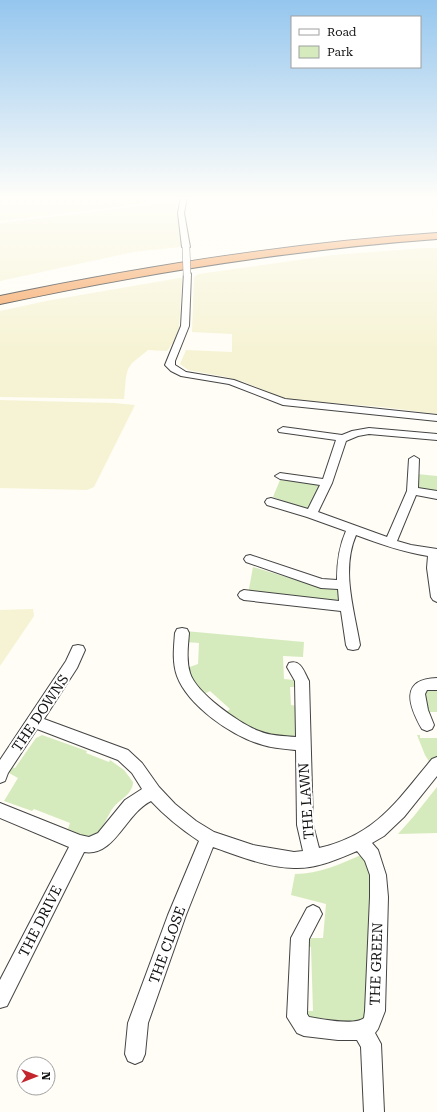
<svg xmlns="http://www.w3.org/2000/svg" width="437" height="1112" font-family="'Roboto Serif',serif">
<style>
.farmland{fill:#f6f3d4}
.green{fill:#d5ebbd}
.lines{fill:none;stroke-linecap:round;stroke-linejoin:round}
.minor-casing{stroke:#444;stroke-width:2}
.highway-casing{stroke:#222;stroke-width:2}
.minor{fill:#fff;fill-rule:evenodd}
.highway{fill:#f5a25d;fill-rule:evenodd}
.minor-bridge-casing{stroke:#444;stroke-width:8;stroke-linecap:butt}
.minor-bridge{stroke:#fff;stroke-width:7}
.labels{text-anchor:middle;stroke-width:4;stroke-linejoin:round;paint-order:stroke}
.near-street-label{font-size:14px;fill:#111;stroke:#fff}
</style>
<rect width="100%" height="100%" fill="#fffdf5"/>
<!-- farmland -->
<g class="farmland">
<path d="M0,197H155L152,202L149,203L0,221Z"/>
<path d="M176,202L177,203L176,208L182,246L180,247L133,252L0,281V223Z"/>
<path d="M424,248H437V414L382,407L283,399L244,382L226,377L188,370L180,364L186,350L232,352V334L192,332L194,277L199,274L334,255Z"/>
<path d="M179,278H182L179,328L174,341L167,351L148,350L132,363L128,369L126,377L124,399L0,397V311L46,301Z"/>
<path d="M0,400L114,403L135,405L94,487L87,490L0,488Z"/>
<path d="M33,609L34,616L0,666V610Z"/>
</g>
<!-- green -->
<g class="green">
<path d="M417,474L437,476V492L418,489Z"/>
<path d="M280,480L321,484L308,510L273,497Z"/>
<path d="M253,567L316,586L339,590L340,602L248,594Z"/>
<path d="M185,631L304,642L303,657L283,656L284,679L294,680L299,687H290L291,705L297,706V735L295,738L261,734L225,713L230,709L210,691L204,694L196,687L187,668L198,664L199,643L185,642Z"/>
<path d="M437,687V712H427L424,690Z"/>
<path d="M42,735L87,751L86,753L109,762L110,760L124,770L133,782C133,794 120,799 113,808C108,814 101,834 94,836C87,839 75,831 68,829L70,823L34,809L32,811L4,801L18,778L9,773L8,766L15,768L36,738Z"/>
<path d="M417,735H420V738H437V757L430,763L425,755Z"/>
<path d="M437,787V833L398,834L414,816Z"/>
<path d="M363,854L370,865V1007L363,1023L314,1022L302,1011H313L311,947L303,946L309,938H323L326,904L291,895L295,874C319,874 341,864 363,854Z"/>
</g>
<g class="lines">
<defs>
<g id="minor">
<path d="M181,197H187L184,213L190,247L186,249L182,247L178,213Z"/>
<path d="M184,272H190L191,274L189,326L175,361V365L186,372L234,380L285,399L437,415V421L283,405L229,384L181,376L171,371L165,365L181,326Z"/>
<path d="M283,427L342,435L352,431L369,428L437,434V440L369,434L358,436L346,441L332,483L318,512L387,537L407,491L409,459L414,456L419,459L418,488L437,491V499L416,495L397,541L411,545L437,549V602L433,600L431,597L427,568L428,556C403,552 380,544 356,535C341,570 354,609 360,645L358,649L353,650L348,649L346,645L341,611L244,600L240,598L238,595L240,592L244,590L339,601L338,589L321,588L246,562L244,559L246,556L250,555L322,579L337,580C337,562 339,547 346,531L307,517L267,505L265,502L267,499L271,498L308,509L320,485L280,479L275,476L280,473L323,479L336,440L279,432L278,430Z"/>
<path d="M182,628L187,629L189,633C188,646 186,660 190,673C196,693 240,724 259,731C270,736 284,736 296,737L295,681L287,667L289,663C301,659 304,672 309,681L313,825L319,848C376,835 397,801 432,759L437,757V776L404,817L384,836L372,843L378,850L386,875L388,897L385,1011L378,1029L375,1033L381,1044L384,1112H364L361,1047L357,1040H338L304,1036L297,1033L287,1017L291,938L307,908L313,905L319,908L322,914L309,939L307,1014L309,1017C321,1019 354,1026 364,1018L365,1011L370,897V875L365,861L357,851C338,859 316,869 294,868C268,868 239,856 213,847L186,915L148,1023L145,1054L142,1061L135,1064L128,1061L125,1054L128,1023L168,915L199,841C181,829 165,816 151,801C125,814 115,857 84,852L7,1006L0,1008V980L69,847L0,818V803L80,835L89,837L98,833L125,800L142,789L132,773L118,760L37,729L8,773L5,781L0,783V760L66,661L73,646L78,645L83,646L85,650L77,668L44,719L128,750L142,763L159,787L175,804L196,821L214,832L253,845L294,852L303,851L297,825L296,750C285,749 273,748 263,745C233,737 188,706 177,676C172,662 174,647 175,633L177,629Z"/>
<path d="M437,678V690H427L425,694L428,710L434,725L432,729L427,731L422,729C409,706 399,679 437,678Z"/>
</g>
<path id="highway" d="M437,233V239C288,250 146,273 0,304V296C145,266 289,243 437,233Z"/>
</defs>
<!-- minor casing -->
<use href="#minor" class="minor-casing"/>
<!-- highway casing -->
<use href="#highway" class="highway-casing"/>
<!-- minor -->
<use href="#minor" class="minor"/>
<!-- highway -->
<use href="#highway" class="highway"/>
<defs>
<path id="minor-bridge" d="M186,247L187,274"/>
</defs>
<!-- minor-bridge casing -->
<use href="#minor-bridge" class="minor-bridge-casing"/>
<!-- minor-bridge -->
<use href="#minor-bridge" class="minor-bridge"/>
</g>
<!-- sky -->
<linearGradient id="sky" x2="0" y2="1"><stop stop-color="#95c6ee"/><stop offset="0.56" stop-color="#fffefa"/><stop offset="1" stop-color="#fffefa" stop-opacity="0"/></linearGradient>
<rect width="437" height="353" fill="url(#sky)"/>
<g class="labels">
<!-- near-street labels -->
<g class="near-street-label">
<text transform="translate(40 713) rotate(-56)" y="5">THE DOWNS</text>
<text transform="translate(306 801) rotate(-94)" y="5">THE LAWN</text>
<text transform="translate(40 921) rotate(-63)" y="5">THE DRIVE</text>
<text transform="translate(167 945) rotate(-70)" y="5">THE CLOSE</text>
<text transform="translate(376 964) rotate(-88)" y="5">THE GREEN</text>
</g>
</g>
<!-- legend -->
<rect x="291" y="16" width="130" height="52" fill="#ffffff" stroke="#a0a0a0"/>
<rect x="299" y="29" width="20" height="6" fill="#ffffff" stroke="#a0a0a0"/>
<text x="327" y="36" font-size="12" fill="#111111">Road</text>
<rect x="299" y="46" width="20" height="12" fill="#d5ebbd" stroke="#a0a0a0"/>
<text x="327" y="56" font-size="12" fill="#111111">Park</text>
<!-- north arrow -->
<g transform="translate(36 1076) rotate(90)"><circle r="19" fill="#ffffff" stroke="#a0a0a0"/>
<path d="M0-3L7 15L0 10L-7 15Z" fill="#c4262e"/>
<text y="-6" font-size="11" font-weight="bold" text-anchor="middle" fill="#111111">N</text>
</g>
</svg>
